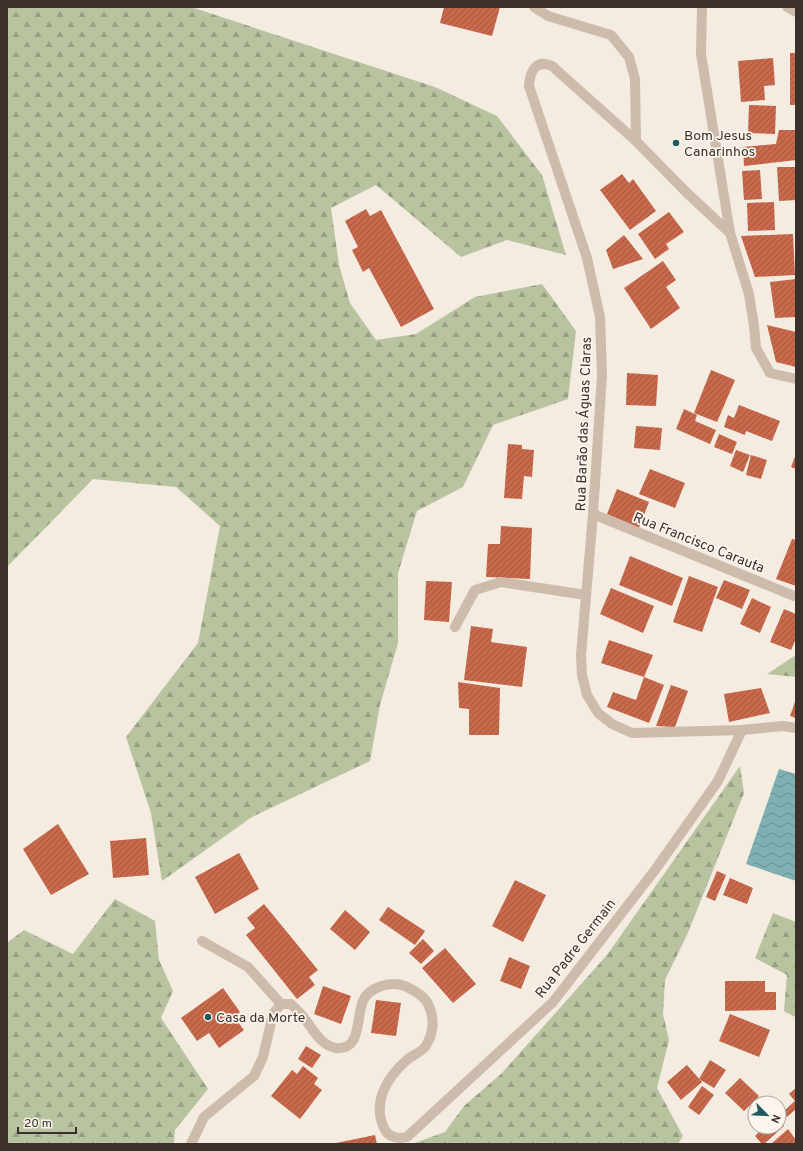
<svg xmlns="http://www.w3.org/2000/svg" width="803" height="1151" font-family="Overpass,sans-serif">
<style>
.forest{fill:url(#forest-firs)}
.water{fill:url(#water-waves)}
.building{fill:url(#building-hatch)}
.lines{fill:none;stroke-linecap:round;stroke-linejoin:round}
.lane{stroke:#cdbbac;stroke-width:10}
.street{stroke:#cdbbac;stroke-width:10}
.poi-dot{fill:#1f5a5e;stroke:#fbf5ee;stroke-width:1.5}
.labels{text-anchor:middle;stroke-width:3.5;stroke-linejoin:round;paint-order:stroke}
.poi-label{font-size:14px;fill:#3b302b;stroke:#fbf5ee;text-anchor:start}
.street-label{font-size:14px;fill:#3b302b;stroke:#fbf5ee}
</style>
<defs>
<pattern id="forest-firs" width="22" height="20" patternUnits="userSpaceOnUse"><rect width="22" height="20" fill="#b8c4a0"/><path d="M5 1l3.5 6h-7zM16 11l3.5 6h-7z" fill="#97a083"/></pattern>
<pattern id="water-waves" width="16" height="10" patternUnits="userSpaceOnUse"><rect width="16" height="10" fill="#7fb0b2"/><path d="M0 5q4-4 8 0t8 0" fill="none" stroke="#699091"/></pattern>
<pattern id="building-hatch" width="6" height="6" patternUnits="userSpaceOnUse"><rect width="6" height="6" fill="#c8694b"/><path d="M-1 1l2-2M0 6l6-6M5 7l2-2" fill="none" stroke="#a4573f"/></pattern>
</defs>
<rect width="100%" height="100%" fill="#f4ebe1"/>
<!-- forest -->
<g class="forest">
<path d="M7,7H191L435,87L497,116L542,175L566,255L507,240L461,257L376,185L331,208L339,265L350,303L376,340L416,334L475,297L542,284L576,331L568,399L493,425L463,487L417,511L398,573V643L380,705L370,761L252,817L162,881L151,813L126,737L198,643L220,526L176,487L93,479L7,567Z"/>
<path d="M796,655V677L767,674Z"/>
<path d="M740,766L744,793L687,935L665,980L663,1014L669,1040L657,1088L683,1136L678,1144H412L445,1132L464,1106L502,1073L607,955Z"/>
<path d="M115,899L155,921L159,960L173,991L161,1018L208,1089L175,1130L174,1144H7V943L24,930L73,954Z"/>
<path d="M773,913L796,922L795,1017L784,1011L787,975L755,958Z"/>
</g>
<!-- water -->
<path class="water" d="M779,769L796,774V881L746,864Z"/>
<!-- building -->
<g class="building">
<path d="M444,7H500L492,36L440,23Z"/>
<rect x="790" y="53" width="6" height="52"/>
<path d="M773,58L775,85L764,86L765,100L741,102L738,61Z"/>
<path d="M749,105L776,106L775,134L748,133Z"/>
<path d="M779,130H796V160L744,166L743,147L776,144Z"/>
<path d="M777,167H796V200L779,201Z"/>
<path d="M760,170L762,199L744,200L742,171Z"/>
<path d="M622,174L629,183L633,179L656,211L630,230L600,190Z"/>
<path d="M774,202L775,230L748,231L747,203Z"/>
<path d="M366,209L370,216L381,210L434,309L401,327L369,268L363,272L352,250L358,247L345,221Z"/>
<path d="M669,212L684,232L666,244L669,249L655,259L638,234Z"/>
<path d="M793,234L795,275L755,277L741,236Z"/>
<path d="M624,235L643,259L613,269L606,250Z"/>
<path d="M663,261L676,280L666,287L680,308L651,329L624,288Z"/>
<path d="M796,279V317L775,318L770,282Z"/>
<path d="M767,325L796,332V367L776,362Z"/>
<path d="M711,370L735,380L717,422L694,413Z"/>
<path d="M627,373L658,375L656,406L626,405Z"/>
<path d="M739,405L780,421L772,441L746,431L745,435L724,427L728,415L734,418Z"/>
<path d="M684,409L697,415L695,421L716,430L710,444L676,429Z"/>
<path d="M636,426L662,428L660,450L634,448Z"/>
<path d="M719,434L737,442L732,454L714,447Z"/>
<path d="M508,444L522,445V449L534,450L532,477L524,476L522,499L504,498Z"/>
<path d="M736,450L750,455L743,472L730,466Z"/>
<path d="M796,454V469L791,467Z"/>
<path d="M751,455L767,460L761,479L746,475Z"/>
<path d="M650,469L685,483L675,508L639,494Z"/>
<path d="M617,489L649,502L639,528L607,514Z"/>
<path d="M501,526L532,528L530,579L486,577L488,544H500Z"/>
<path d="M792,539L796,540V586L776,579Z"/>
<path d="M630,556L683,578L672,606L619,585Z"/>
<path d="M689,576L718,587L702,632L673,622Z"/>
<path d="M724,580L750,590L742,609L716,598Z"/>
<path d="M426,581L452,582L449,622L424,620Z"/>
<path d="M611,588L654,606L643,633L600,614Z"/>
<path d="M752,598L771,607L760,633L740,624Z"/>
<path d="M784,609L796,614V639L791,650L770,642Z"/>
<path d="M471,626L493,629L491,642L527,647L522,687L464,680Z"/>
<path d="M609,640L653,655L644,677L601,663Z"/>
<path d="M644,677L664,685L649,723L607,707L613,692L636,700Z"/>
<path d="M458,682L500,688L499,735H469V709L459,708Z"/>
<path d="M671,685L688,691L675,727L656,726Z"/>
<path d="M761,688L770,713L729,722L724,694Z"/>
<path d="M796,699V718L790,716Z"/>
<path d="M58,824L89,874L51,895L23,849Z"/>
<path d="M146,838L149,875L113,878L110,841Z"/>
<path d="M239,853L259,889L215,914L195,877Z"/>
<path d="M717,871L726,875L715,901L706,897Z"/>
<path d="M730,878L753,888L747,904L723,895Z"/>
<path d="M515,880L546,895L523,942L492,926Z"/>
<path d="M264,904L318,970L309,977L315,985L297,999L246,935L255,928L247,918Z"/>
<path d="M388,907L425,931L415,945L379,920Z"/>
<path d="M345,910L370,932L355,950L330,929Z"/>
<path d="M423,939L434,951L421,964L409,953Z"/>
<path d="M445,948L476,984L453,1003L422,968Z"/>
<path d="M509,957L530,966L521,989L500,981Z"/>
<path d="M725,981H765V992H776V1010L725,1011Z"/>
<path d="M323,986L351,996L341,1024L314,1014Z"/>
<path d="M223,988L240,1012L234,1017L244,1030L219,1048L209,1033L197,1041L181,1018Z"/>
<path d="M376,1000L401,1003L396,1036L371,1033Z"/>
<path d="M730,1014L770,1030L759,1057L719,1041Z"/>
<path d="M306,1046L321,1055L312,1068L298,1059Z"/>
<path d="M710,1060L726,1070L714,1088L699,1079Z"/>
<path d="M687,1065L702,1082L681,1100L667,1082Z"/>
<path d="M303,1066L318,1078L314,1084L322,1090L300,1119L271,1096L292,1070L297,1074Z"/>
<path d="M740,1078L759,1096L744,1111L725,1093Z"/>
<path d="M702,1086L714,1095L699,1115L688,1107Z"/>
<path d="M796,1088V1109L787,1117L783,1112L795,1101L789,1094Z"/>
<path d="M779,1121L784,1126L764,1144H762L755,1136L764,1127H779Z"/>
<path d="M788,1129L796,1140V1144H773L772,1143Z"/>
<path d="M375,1135L377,1144H337L336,1143Z"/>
</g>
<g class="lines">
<!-- lane -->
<g class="lane">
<path d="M534,7L548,16L611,35L629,57L635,79L636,141"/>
<path d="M202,941L248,967L281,1004"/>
</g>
<!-- street -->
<g class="street">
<path d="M702,7L701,54L730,233L749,294L754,326L756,348L770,373L796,379"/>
<path d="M787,7L796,12"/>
<path d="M730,233L687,193L636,141L552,66C536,59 530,71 529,86L587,258L600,317L602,375L593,514L581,655L582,675L587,695L598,713L612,724L632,733L742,730L783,726L796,728"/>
<path d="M593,514L794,596"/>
<path d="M455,627L475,590L501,582L586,595"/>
<path d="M191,1144L204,1117L254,1076L263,1057L273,1014L281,1004H291C294,1007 297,1010 300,1013C311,1024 318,1045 336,1048C362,1051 356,1016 363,1001C366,993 373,989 381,986C388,984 398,983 405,986C413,990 424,995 428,1004C435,1018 434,1034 425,1047C421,1052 413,1055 408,1059C387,1077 371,1103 385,1130C390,1138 399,1139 407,1137L553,1002L655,870L718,781L742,730"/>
</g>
</g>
<!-- markers -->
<g class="poi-dot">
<circle cx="676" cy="143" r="4"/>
<circle cx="208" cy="1017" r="4"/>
</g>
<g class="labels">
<!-- poi labels -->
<g class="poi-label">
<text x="684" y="140">Bom Jesus<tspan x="684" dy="16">Canarinhos</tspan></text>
<text x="216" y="1022">Casa da Morte</text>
</g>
<!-- street labels -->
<g class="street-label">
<text transform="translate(583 424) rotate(-88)" y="5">Rua Barão das Águas Claras</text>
<text transform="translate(699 542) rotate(22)" y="5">Rua Francisco Carauta</text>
<text transform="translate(575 948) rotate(-52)" y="5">Rua Padre Germain</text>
</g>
</g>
<!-- border -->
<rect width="803" height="1151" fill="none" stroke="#3b302b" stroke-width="16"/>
<!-- north arrow -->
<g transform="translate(767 1115) rotate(114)"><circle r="19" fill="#fbf5ee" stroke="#aea6a0"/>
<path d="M0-3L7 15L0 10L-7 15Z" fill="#1f5a5e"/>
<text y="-6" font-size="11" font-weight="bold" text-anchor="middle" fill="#3b302b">N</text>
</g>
<!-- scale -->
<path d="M18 1127v6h58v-6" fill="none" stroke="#3b302b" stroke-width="2"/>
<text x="24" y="1127" font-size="12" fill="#3b302b" stroke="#fbf5ee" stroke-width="3" paint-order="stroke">20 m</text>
</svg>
